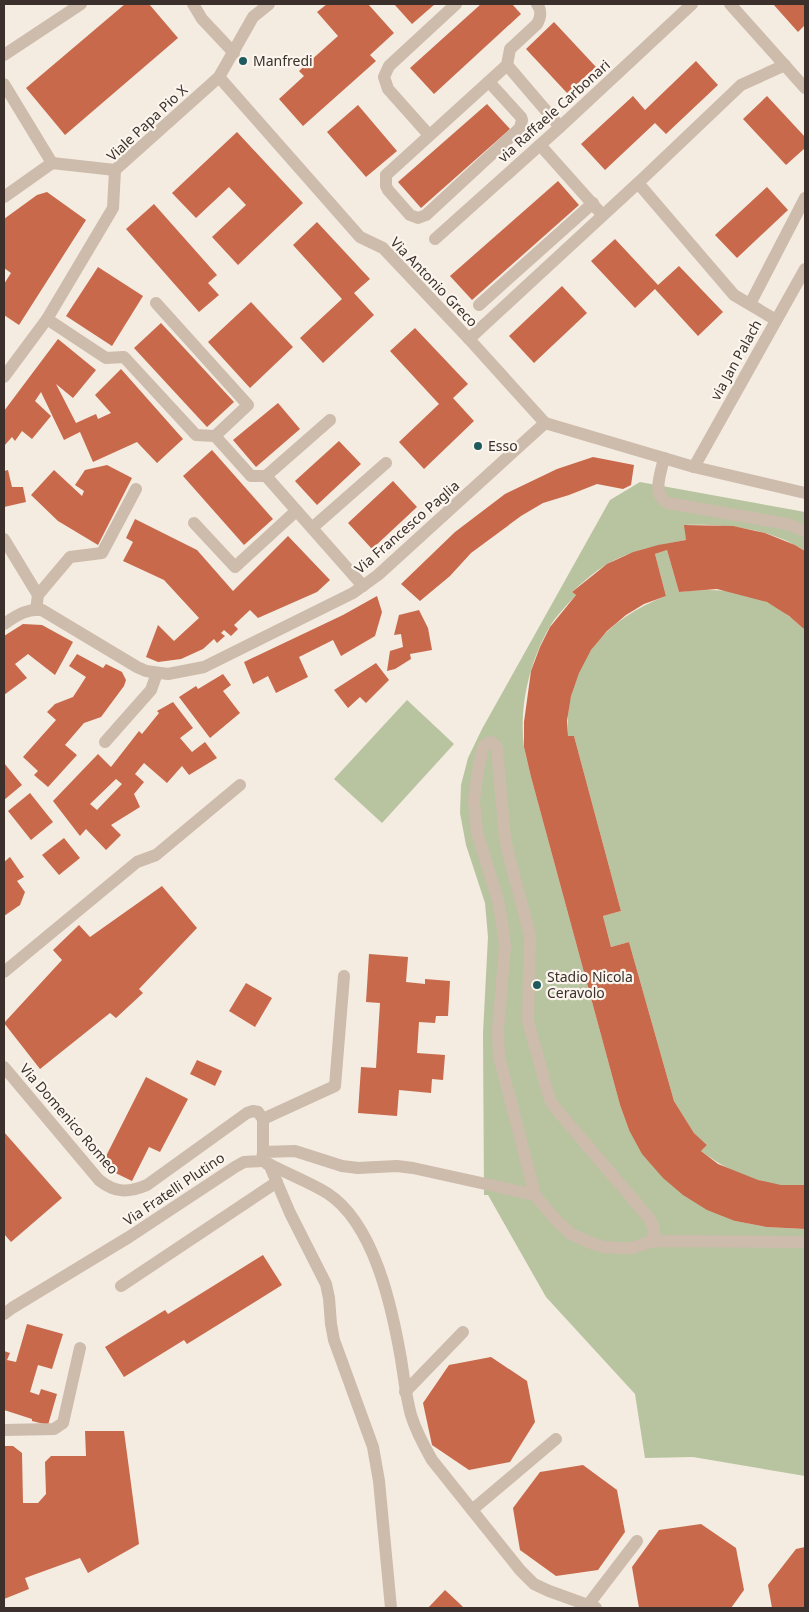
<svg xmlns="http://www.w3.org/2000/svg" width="809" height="1612" font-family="'Noto Sans',sans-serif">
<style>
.green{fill:#b8c4a0}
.building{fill:#c8694b;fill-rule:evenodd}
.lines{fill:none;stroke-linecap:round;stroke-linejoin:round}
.minor{stroke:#cdbbac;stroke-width:12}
.poi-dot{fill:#1f5a5e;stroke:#fbf5ee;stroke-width:2}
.labels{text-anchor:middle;stroke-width:4.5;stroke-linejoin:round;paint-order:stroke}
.poi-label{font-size:14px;fill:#3b302b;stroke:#fbf5ee;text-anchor:start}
.street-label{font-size:14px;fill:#3b302b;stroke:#fbf5ee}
</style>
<rect width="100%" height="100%" fill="#f4ebe1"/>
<!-- green -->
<g class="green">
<path d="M640,482L805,512V551C770,528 726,524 685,525L686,540C658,545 630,550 606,565C594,572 583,582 572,592L576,595C566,606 556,616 549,628C529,663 519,708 524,747C526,757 529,767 531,777L620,1105L629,1130L735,1221L766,1227L805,1229V1476L693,1457L645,1458L635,1394L546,1297L488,1195H484L483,1033L488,937L485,903L466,845L460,813L461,785L468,758L482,729L610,500Z"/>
<path d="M667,550L679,592C708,588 741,589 767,602C781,609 794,620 805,630V1185C797,1185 789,1186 781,1185C752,1183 724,1168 701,1151L707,1145L694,1133L674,1101L629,942L611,947L603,916L621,911L574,736H568C564,666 603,620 666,596L655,554Z"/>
<path d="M407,700L454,744L382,823L334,779Z"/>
</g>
<!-- building -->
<g class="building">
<path d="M125,4H149L178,38L65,135L26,88Z"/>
<path d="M327,4H368L394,33L370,55L376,61L303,126L279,99L304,76L299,71L338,36L317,12Z"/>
<path d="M394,4H435L412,24Z"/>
<path d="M481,4H512L521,14L434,94L410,68Z"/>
<path d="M773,4H805V25L798,32Z"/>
<path d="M554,22L596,67L567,93L526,49Z"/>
<path d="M696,61L718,85L666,134L655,123L605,170L581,144L633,96L645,110Z"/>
<path d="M767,96L805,137V148L786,165L743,119Z"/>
<path d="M487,104L510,129L421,208L398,182Z"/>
<path d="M358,105L397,151L366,177L327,132Z"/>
<path d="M237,132L303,203L238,265L212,237L246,205L229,187L196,218L172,193Z"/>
<path d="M558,181L579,205L472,300L450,276Z"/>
<path d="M767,187L788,210L737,258L715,235Z"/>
<path d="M47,192L86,220L19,325L4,315V284L11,273L4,268V219L37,195Z"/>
<path d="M154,204L217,275L208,283L219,295L199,312L126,229Z"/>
<path d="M317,222L370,279L354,293L374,315L323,363L300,338L342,299L293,245Z"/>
<path d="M615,239L658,285L679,266L723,312L698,336L655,289L635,308L591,261Z"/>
<path d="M98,267L143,296L112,346L66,316Z"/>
<path d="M562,286L587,313L534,363L509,336Z"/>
<path d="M251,302L293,347L250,388L208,342Z"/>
<path d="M161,323L234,402L207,427L134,348Z"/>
<path d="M415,328L468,384L453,398L474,421L424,469L399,442L439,404L390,351Z"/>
<path d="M58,339L96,370L73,398L56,384L76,423L96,414L98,419L111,413L95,395L121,369L183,439L157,463L137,442L93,462L80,432L64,440L41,392L35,401L51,416L32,439L22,431L15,441L12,437L4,446V411Z"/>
<path d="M278,403L300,429L256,467L233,440Z"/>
<path d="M339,441L361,464L317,505L295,481Z"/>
<path d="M212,450L273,519L244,545L183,476Z"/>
<path d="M593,457L634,465L631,485L623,489L597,484L569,495L543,503L521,516L471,553L450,576L420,601L401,584L455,532L505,494L557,469Z"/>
<path d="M107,465L132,478L98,545L58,521L31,495L54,470L82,496L84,491L75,485L85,470Z"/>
<path d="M8,470L12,487H23L26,502L4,507V471Z"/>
<path d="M393,481L417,507L372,549L348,523Z"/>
<path d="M135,519L197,550L233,591L288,536L330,580L317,592L258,618L250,610L234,625L238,629L231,636L224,630L221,633L225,636L217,643L214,639L203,649L181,659L158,662L146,657L158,625L174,641L199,618L164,580L123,561L133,542L126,538Z"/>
<path d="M684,525L733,526L765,533L795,545L805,551V630L789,616L767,602L717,589L679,592L667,550L655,554L666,596L644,604L626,615L607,631L591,650L579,673L571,696L567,721L568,736H574L621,911L603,916L611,947L629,942L674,1101L694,1133L707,1145L701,1151L718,1164L758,1180L781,1185H805V1229L766,1227L735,1221L707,1210L683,1195L663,1178L642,1154L629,1130L620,1105L531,777L524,747V722L531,671L540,647L550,627L576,595L572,592L607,564L633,552L658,545L686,540Z"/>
<path d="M377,596L382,612L375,636L341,656L333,640L299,657L308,677L276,693L268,676L253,684L244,662L343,615Z"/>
<path d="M419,610L428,628L432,650L410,654L411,659L395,669L387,671L390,651L403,647L401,634L394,635L399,615Z"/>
<path d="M23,624L42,625L73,642L55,675L28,654L15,664L27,678L4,695V636Z"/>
<path d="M77,654L103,668L106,664L122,672L126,680L124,686L101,717L84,723L65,745L77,755L48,787L34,775L38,771L23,757L56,720L47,712L55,704L73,697L86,677L69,666Z"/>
<path d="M376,663L389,680L366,703L360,697L348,708L334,690Z"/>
<path d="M223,674L231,685L223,691L240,713L210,738L179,697L196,686L198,689Z"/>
<path d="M173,702L193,728L180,738L192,752L205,742L217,758L189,775L182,766L167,783L144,763L135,774L144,782L134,794L140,807L111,825L121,835L106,850L86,829L80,836L53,801L98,754L111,767L139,731L142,734L159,713L157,711ZM116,779L122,784L97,810L90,804Z"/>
<path d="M4,763L22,785L4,800Z"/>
<path d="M30,793L53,822L31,840L8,811Z"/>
<path d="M64,838L80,858L59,875L42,855Z"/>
<path d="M10,857L24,877L17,881L25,892L20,905L4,916V862Z"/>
<path d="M162,886L197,928L139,989L143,993L116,1018L110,1013L40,1069L4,1023L62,960L53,950L79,925L90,937Z"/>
<path d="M369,954L408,957L406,982L425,984V979L450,981L448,1016H436L435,1023L419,1022L417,1053L445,1055L443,1080L432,1079L431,1093L399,1090L397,1116L358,1113L361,1067L376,1068L380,1003L366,1002Z"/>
<path d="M246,983L272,998L255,1027L229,1011Z"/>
<path d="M197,1060L222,1071L215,1086L190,1074Z"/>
<path d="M146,1077L188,1099L160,1152L149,1147L132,1181L101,1166Z"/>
<path d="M4,1132L62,1198L11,1242L4,1234Z"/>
<path d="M263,1255L282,1285L187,1344L184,1340L124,1377L105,1347L165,1310L168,1314Z"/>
<path d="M27,1324L63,1334L52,1369L38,1365L30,1392L39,1395L41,1389L57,1394L48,1425L32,1421V1419L4,1410V1351L10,1353L7,1360L16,1362Z"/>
<path d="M491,1357L527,1381L535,1422L510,1462L469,1470L432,1445L423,1403L449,1365Z"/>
<path d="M85,1431H124L139,1544L88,1573L80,1558L25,1578L29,1589L4,1599V1446H13L22,1453L23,1503H38L46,1494L45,1462L51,1456H86Z"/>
<path d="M583,1465L617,1490L625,1532L598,1570L556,1576L520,1550L513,1508L540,1472Z"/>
<path d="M701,1524L736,1548L744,1590L731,1608H639L632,1567L659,1530Z"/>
<path d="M805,1547V1608H772L768,1585L796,1549Z"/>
<path d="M445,1590L460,1604L464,1608H428Z"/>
</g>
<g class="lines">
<!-- minor -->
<g class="minor">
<path d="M193,4L202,19L234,53"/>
<path d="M730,4L805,88"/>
<path d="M4,55L81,4"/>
<path d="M507,65L510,49L537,24C541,17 542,11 537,4"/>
<path d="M219,77L360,237L383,248L469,339L545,423"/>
<path d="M489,82L521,117L522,120L520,128L426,215L418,218L410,215L388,190L386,186V175L507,65L560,127"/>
<path d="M4,84L52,163"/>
<path d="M429,135L388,89L384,77L389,66L456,4"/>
<path d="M540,145L598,210"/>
<path d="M638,183L741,85L785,65"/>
<path d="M4,197L52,163L115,170"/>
<path d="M435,239L560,127L692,4"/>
<path d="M156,303L248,405L215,436"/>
<path d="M750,304L805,198"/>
<path d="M479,305L593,203"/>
<path d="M47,319L106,358L124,357L196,435L215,436L251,476H266L363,586"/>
<path d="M469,339L638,183L734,295L776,320"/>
<path d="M4,377L47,319L113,208L115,170L219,77L253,17L269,4"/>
<path d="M545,423L694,467L805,493"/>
<path d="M664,458C661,473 651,495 668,503L787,524L805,531"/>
<path d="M694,467L805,269"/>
<path d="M266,476L330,420"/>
<path d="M194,523L235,567L296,511"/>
<path d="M312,528L386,463"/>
<path d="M4,539L38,595"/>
<path d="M36,610L38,595L70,557L102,553L136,489"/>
<path d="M4,624C16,616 27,608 42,610L137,667L146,671L168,674L204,667L353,593L378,575L545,423"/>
<path d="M105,742L151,690L157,673"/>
<path d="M4,972L137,862L156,855L240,785"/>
<path d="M4,1067L99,1180C115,1193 128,1193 147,1185L247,1113L253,1111L258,1112L263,1119"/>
<path d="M263,1119L335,1086L344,976"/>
<path d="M263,1119V1152"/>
<path d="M267,1164H269L290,1213L326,1284L329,1298L331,1324L334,1340L373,1447L379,1481L391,1608"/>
<path d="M269,1164C288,1174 309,1182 327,1193C374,1223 392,1307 401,1359C404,1378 406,1397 411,1415C416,1431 424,1446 432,1460L520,1570L534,1584L549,1591L596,1608"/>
<path d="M535,1195L499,1056L498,1030L505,946L502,922L498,900L477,832L474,800L478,771L483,747L488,743L491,742L496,746L497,749L505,838L509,856L530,935L528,1021L548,1093L551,1102L556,1109L649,1218L654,1228L653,1241"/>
<path d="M121,1286L277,1182"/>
<path d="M4,1314L12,1308L129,1237L235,1167L244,1162L262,1161L263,1152L295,1151L342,1166L358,1168L397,1166L413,1168L535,1195L555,1219L571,1234L591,1243L604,1247L619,1248H632L653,1241L805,1242"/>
<path d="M405,1392L463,1332"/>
<path d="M4,1430L54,1429L63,1423L80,1348"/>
<path d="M472,1510L556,1439"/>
<path d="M588,1605L637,1541"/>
</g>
</g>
<!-- markers -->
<g class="poi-dot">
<circle cx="243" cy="61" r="5"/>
<circle cx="478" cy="446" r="5"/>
<circle cx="537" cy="985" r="5"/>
</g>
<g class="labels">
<!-- poi labels -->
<g class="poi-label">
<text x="253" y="66">Manfredi</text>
<text x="488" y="451">Esso</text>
<text x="547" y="982">Stadio Nicola<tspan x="547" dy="16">Ceravolo</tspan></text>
</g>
<!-- street labels -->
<g class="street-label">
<text transform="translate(554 111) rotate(-42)" y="5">via Raffaele Carbonari</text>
<text transform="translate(147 123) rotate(-43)" y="5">Viale Papa Pio X</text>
<text transform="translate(434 282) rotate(46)" y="5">Via Antonio Greco</text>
<text transform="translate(736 360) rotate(-61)" y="5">via Jan Palach</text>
<text transform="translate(407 527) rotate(-41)" y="5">Via Francesco Paglia</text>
<text transform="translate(69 1119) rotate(49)" y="5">Via Domenico Romeo</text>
<text transform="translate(174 1189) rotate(-34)" y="5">Via Fratelli Plutino</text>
</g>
</g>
<!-- border -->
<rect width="809" height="1612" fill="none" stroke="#3b302b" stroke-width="10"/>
</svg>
